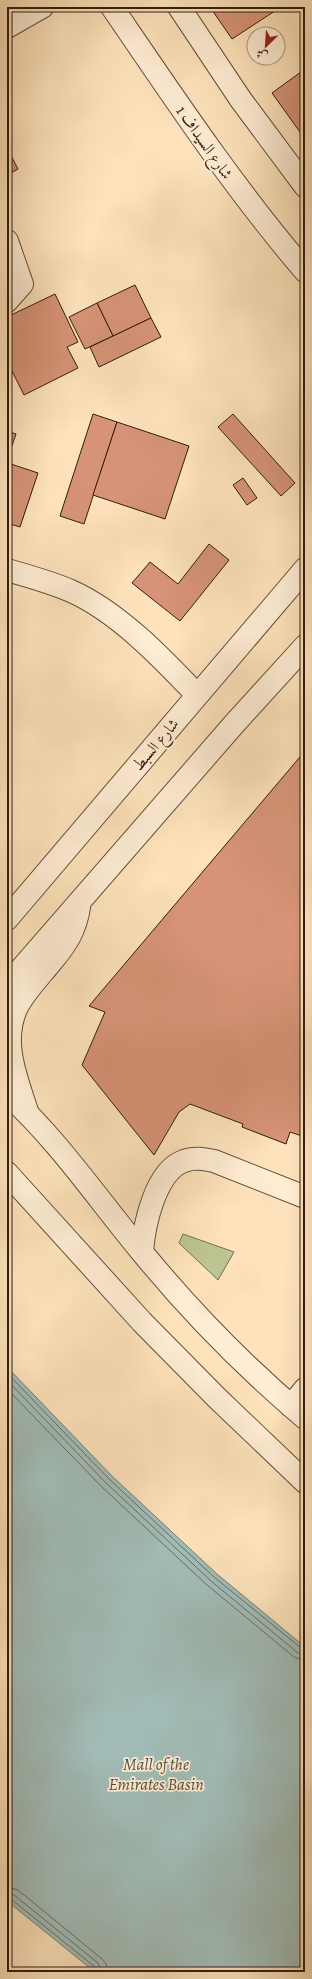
<svg xmlns="http://www.w3.org/2000/svg" width="312" height="1979" font-family="Alegreya,Amiri,serif">
<style>
.green{fill:#bdc492;stroke:#777050}
.water{fill:#a1bcb7;stroke:#747c73}
.lines{fill:none;stroke-linecap:round;stroke-linejoin:round}
.shore{stroke:#696c62;stroke-width:1}
.building{fill:#d69377;stroke:#311d0e}
.minor-casing{stroke:#644e39;stroke-width:24}
.minor{stroke:#feecd3;stroke-width:22}
.labels{text-anchor:middle;stroke-width:3.5;stroke-linejoin:round;paint-order:stroke}
.street-label{font-size:16px;fill:#311d0e;stroke:#feecd3}
.water-label{font-size:17px;font-style:italic;fill:#534d41;stroke:#feecd3}
</style>
<rect width="100%" height="100%" fill="#fde2bb"/>
<filter id="stains"><feTurbulence type="fractalNoise" baseFrequency=".005" numOctaves="4"/><feColorMatrix values="0 0 0 0 .2 0 0 0 0 .09 0 0 0 0 .02 0 0 0 .5 -.17"/></filter>
<radialGradient id="worn" r=".72"><stop offset=".6" stop-color="#630" stop-opacity="0"/><stop offset="1" stop-color="#630" stop-opacity=".3"/></radialGradient>
<!-- green -->
<path class="green" d="M183,1234L234,1252L218,1280L179,1243Z"/>
<!-- water -->
<path class="water" d="M7,1367L112,1476L217,1574L305,1647V1972H95L7,1901Z"/>
<g class="lines">
<!-- shore -->
<g class="shore">
<path d="M7,1373L109,1479L214,1577L301,1648L305,1650"/>
<path d="M7,1380L106,1483L211,1581L298,1653L305,1655"/>
<path d="M7,1389L102,1487L207,1585L294,1657L305,1661"/>
<path d="M7,1887L18,1890L102,1959L106,1964L108,1972"/>
<path d="M7,1893L14,1895L98,1963L102,1972"/>
<path d="M7,1898L11,1899L95,1967L97,1972"/>
</g>
</g>
<!-- building -->
<g class="building">
<path d="M210,7H281L232,39Z"/>
<path d="M305,69V139L272,93Z"/>
<path d="M7,148L18,169L7,175Z"/>
<path d="M135,285L151,318L113,336L97,303Z"/>
<path d="M55,294L78,342L67,347L78,368L24,395L7,361V317Z"/>
<path d="M97,303L113,336L85,349L69,317Z"/>
<path d="M151,318L161,337L99,367L90,347Z"/>
<path d="M93,414L117,422L84,524L60,516Z"/>
<path d="M233,414L295,483L281,496L218,427Z"/>
<path d="M117,422L189,446L165,519L93,495Z"/>
<path d="M7,431L16,434L7,460Z"/>
<path d="M11,464L38,473L20,527L7,523V476Z"/>
<path d="M243,478L257,498L247,505L233,485Z"/>
<path d="M209,544L229,560L180,621L132,583L150,562L178,584Z"/>
<path d="M305,751V1137L290,1132L286,1144L242,1127L243,1124L190,1104L179,1112L154,1155L82,1065L105,1012L89,1006Z"/>
</g>
<g class="lines">
<defs>
<g id="minor">
<path d="M112,7C174,98 234,188 305,271"/>
<path d="M179,7L241,100L305,186"/>
<path d="M7,27L42,7"/>
<path d="M7,241L22,284L7,301"/>
<path d="M7,570C28,576 50,582 71,591C118,612 161,657 197,695"/>
<path d="M7,919L305,569"/>
<path d="M7,985L235,723L305,646"/>
<path d="M7,1094C58,1140 97,1198 141,1251C190,1311 246,1368 305,1418"/>
<path d="M27,1111C16,1077 0,1040 18,1005C27,989 41,975 52,961C66,945 76,929 79,907"/>
<path d="M7,1173L142,1322L217,1398L305,1482"/>
<path d="M142,1252C144,1226 155,1171 184,1161C194,1157 204,1159 214,1161L305,1197"/>
<path d="M291,1406L305,1389"/>
</g>
</defs>
<!-- minor casing -->
<use href="#minor" class="minor-casing"/>
<!-- minor -->
<use href="#minor" class="minor"/>
</g>
<g class="labels">
<!-- street labels -->
<g class="street-label">
<text transform="translate(205 142) rotate(55)" y="6">شارع السيداف 1</text>
<text transform="translate(155 744) rotate(-50)" y="6">شارع السبط</text>
</g>
<!-- water labels -->
<g class="water-label">
<text x="156" y="1770">Mall of the<tspan x="156" dy="20">Emirates Basin</tspan></text>
</g>
</g>
<!-- margin -->
<rect width="312" height="1979" fill="none" stroke="#fde2bb" stroke-width="24"/>
<rect x="8" y="8" width="296" height="1963" fill="none" stroke="#311d0e" stroke-width="2"/>
<rect x="12" y="12" width="288" height="1955" fill="none" stroke="#311d0e"/>
<!-- north arrow -->
<g transform="translate(266 46) rotate(205)"><circle r="19" fill="#feecd3" stroke="#ac9984"/>
<path d="M0-3L7 15L0 10L-7 15Z" fill="#8f2418"/>
<text y="-6" font-size="11" font-weight="bold" text-anchor="middle" fill="#311d0e">ش</text>
</g>
<rect width="100%" height="100%" filter="url(#stains)"/>
<rect width="100%" height="100%" fill="url(#worn)"/>
</svg>
